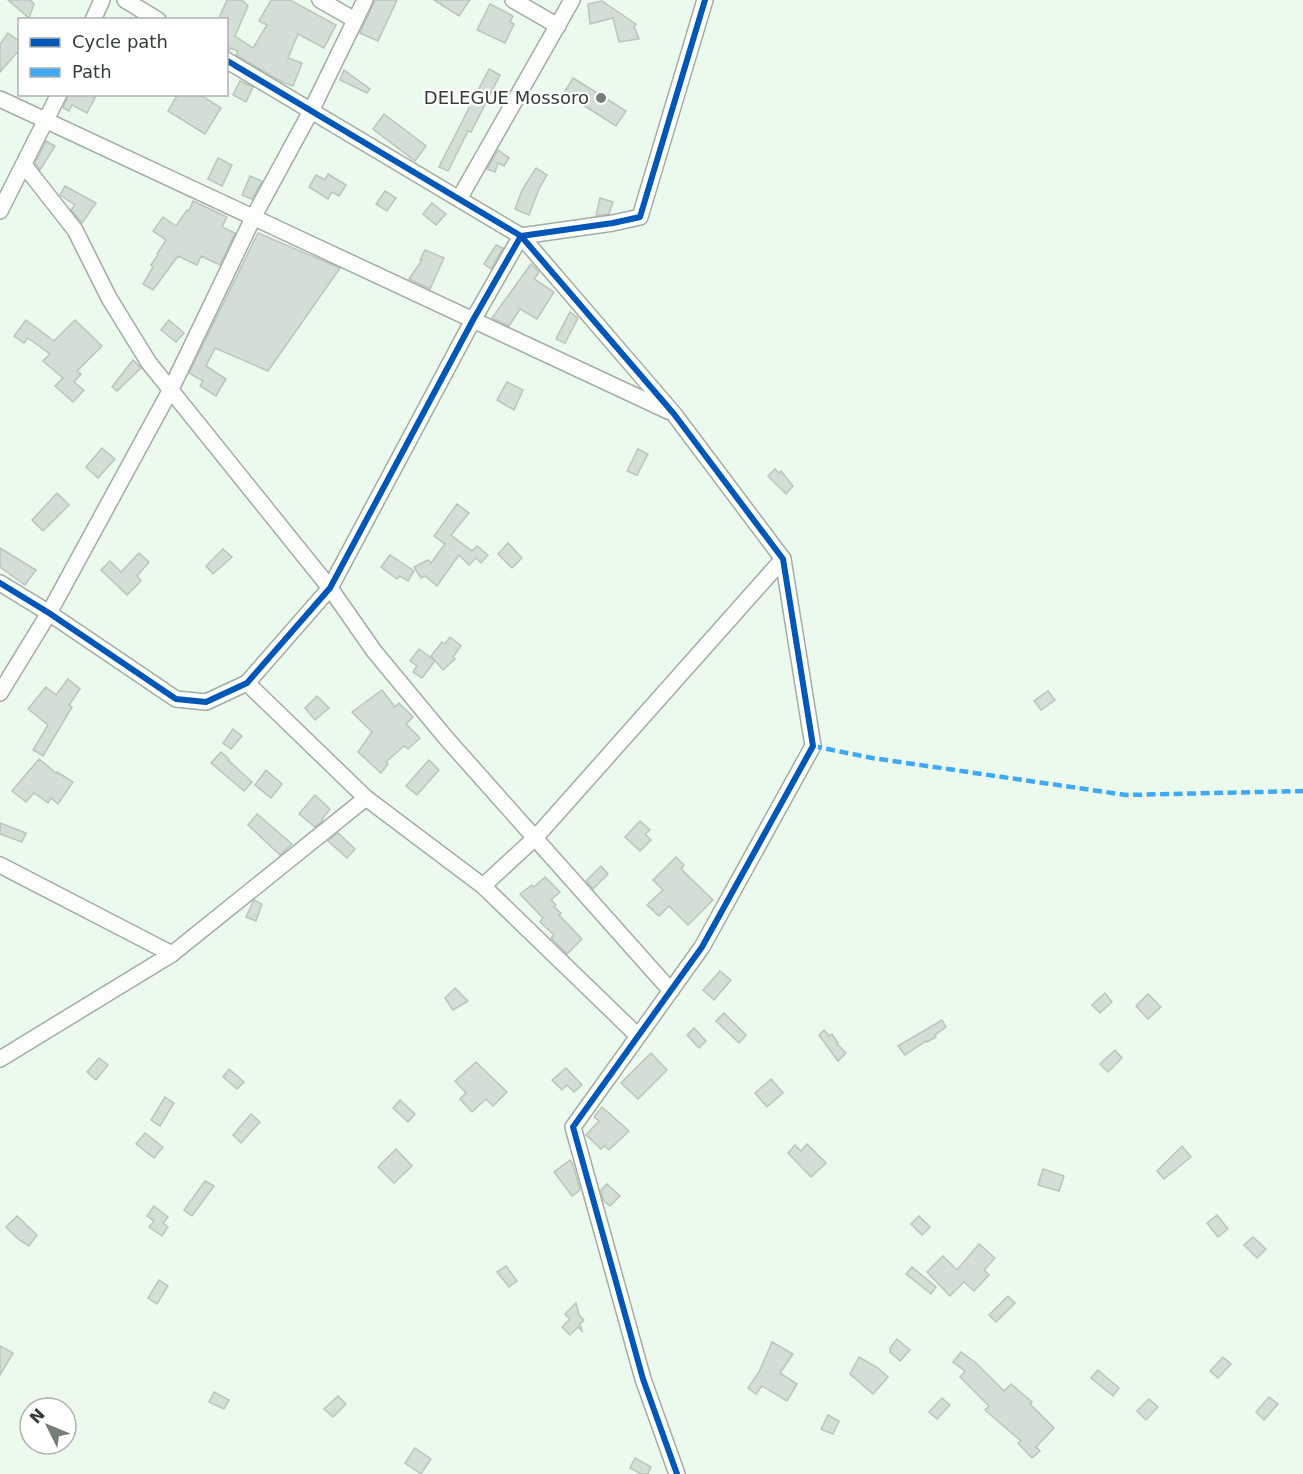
<svg xmlns="http://www.w3.org/2000/svg" width="1303" height="1474" font-family="'DejaVu Sans',sans-serif">
<style>
.building{fill:#d3dfd4;stroke:#bac5bc;stroke-width:1.5}
.lines{fill:none;stroke-linecap:round;stroke-linejoin:round}
.minor-casing{stroke:#a2ada3;stroke-width:18}
.minor{stroke:#fcfefc;stroke-width:15}
.quiet{stroke:#3fa9f5;stroke-width:4.5;stroke-dasharray:9 4.5;stroke-linecap:butt}
.cycleway-casing{stroke:#fff;stroke-width:10}
.cycleway{stroke:#0057b8;stroke-width:6}
.poi-dot{fill:#748075;stroke:#fff;stroke-width:2}
.labels{text-anchor:middle;stroke-width:4.5;stroke-linejoin:round;paint-order:stroke}
.poi-label{font-size:18px;fill:#333f35;stroke:#fff;text-anchor:end}
</style>
<rect width="100%" height="100%" fill="#ecf9ed"/>
<!-- building -->
<g class="building">
<path d="M8,0H30L34,4L29,18Z"/>
<path d="M227,0H242L248,6L235,36L253,48L267,25L259,21L271,0H290L336,25L324,48L298,34L288,58L302,63L293,86L282,82L236,55L238,51L230,48L229,51L226,50V20H218Z"/>
<path d="M375,0H397L378,41L360,33Z"/>
<path d="M434,0H470L459,16Z"/>
<path d="M602,1L636,24L634,26L639,39L619,42L613,18L590,24L588,4Z"/>
<path d="M490,4L513,16L510,22L514,24L505,43L477,30Z"/>
<path d="M8,33L20,42V49L0,72V44Z"/>
<path d="M489,69L500,75L471,132L468,131L448,171L439,167Z"/>
<path d="M344,70L370,89L367,93L340,80Z"/>
<path d="M573,78L626,111L616,126L564,93Z"/>
<path d="M240,81L253,87L246,102L233,95Z"/>
<path d="M69,94H97L87,113L72,105L69,111L63,108Z"/>
<path d="M178,94H199L221,108L205,134L168,111Z"/>
<path d="M384,114L426,146L415,161L373,129Z"/>
<path d="M46,141L55,146L40,170L35,163Z"/>
<path d="M498,150L509,158L504,166L498,163L495,172L487,169Z"/>
<path d="M218,158L232,165L222,186L208,179Z"/>
<path d="M536,168L547,175L539,189L529,215L515,209L522,190Z"/>
<path d="M328,174L346,185L339,196L332,192L328,199L309,187L316,175L325,180Z"/>
<path d="M250,176L262,181L252,199L242,195Z"/>
<path d="M65,186L96,203L82,223L71,210L75,205L60,195Z"/>
<path d="M385,191L396,198L387,211L376,204Z"/>
<path d="M600,198L613,202L609,214L596,216Z"/>
<path d="M193,201L227,217L222,227L235,233L220,265L201,256L197,265L178,256L153,290L143,284L153,267L151,265L158,255L157,254L166,240L153,231L163,217L176,226L187,210L189,211Z"/>
<path d="M432,203L446,214L436,225L423,214Z"/>
<path d="M258,233L340,268L268,371L215,348L206,366L226,379L216,396L200,386L203,381L189,373Z"/>
<path d="M496,245L503,248L491,269L484,264Z"/>
<path d="M425,250L444,258L430,289L409,279L422,260H420Z"/>
<path d="M531,264L539,272L534,279L554,292L537,319L520,309L509,326L492,318Z"/>
<path d="M570,312L578,318L565,343L556,339Z"/>
<path d="M26,320L54,341L75,320L102,346L77,371L81,374L74,382L84,390L73,402L55,386L63,378L43,361L50,354L28,338L24,343L14,336Z"/>
<path d="M169,320L184,333L176,342L161,330Z"/>
<path d="M133,360L141,368L117,391L112,387Z"/>
<path d="M507,382L523,390L514,410L497,400Z"/>
<path d="M102,448L115,459L98,478L86,467Z"/>
<path d="M638,449L648,454L637,475L627,471Z"/>
<path d="M775,469L779,473L781,471L793,486L786,494L768,476Z"/>
<path d="M57,493L69,505L43,531L32,520Z"/>
<path d="M457,504L469,513L451,535L472,551L477,546L488,555L481,563L476,558L469,565L459,555L437,586L425,576L421,578L414,567L428,560L431,563L445,544L434,536Z"/>
<path d="M508,543L522,558L512,568L498,554Z"/>
<path d="M0,548L36,570L25,585L0,567Z"/>
<path d="M223,549L232,557L213,574L206,566Z"/>
<path d="M139,553L149,562L137,576L141,581L127,595L101,570L110,561L121,572Z"/>
<path d="M390,555L414,571L408,581L400,576L397,579L381,567Z"/>
<path d="M450,637L461,646L453,657L455,659L443,670L431,656L442,642L445,644Z"/>
<path d="M419,649L435,661L422,678L413,672L417,666L410,661Z"/>
<path d="M68,679L80,689L69,705L72,707L43,756L33,750L48,725L28,709L46,687L56,695Z"/>
<path d="M382,690L395,707L399,703L413,717L406,724L420,738L408,749L404,746L386,762L388,764L381,773L358,752L372,732L352,712Z"/>
<path d="M1048,691L1055,700L1041,710L1034,701Z"/>
<path d="M317,696L329,708L315,720L305,708Z"/>
<path d="M233,729L242,736L231,749L223,743Z"/>
<path d="M221,752L229,759L228,760L252,782L244,791L211,763Z"/>
<path d="M39,759L56,773L57,772L73,782L58,804L51,798L48,803L34,793L26,802L12,791Z"/>
<path d="M429,760L439,770L417,795L406,786Z"/>
<path d="M266,770L282,784L271,798L255,785Z"/>
<path d="M315,795L330,809L322,819L323,820L315,827L299,814Z"/>
<path d="M257,814L292,844L280,855L248,825Z"/>
<path d="M640,821L650,830L645,834L651,840L640,851L625,837Z"/>
<path d="M0,823L26,833L22,842L0,834Z"/>
<path d="M338,833L355,849L347,858L328,841Z"/>
<path d="M676,857L684,865L681,869L713,900L688,925L669,906L659,916L647,905L663,890L653,880Z"/>
<path d="M601,866L608,874L593,889L586,881Z"/>
<path d="M545,877L560,892L551,900L556,905L554,907L561,913L559,915L582,939L567,954L551,938L554,935L540,922L543,918L520,894L532,885L534,887Z"/>
<path d="M254,900L262,904L256,921L246,917Z"/>
<path d="M720,971L731,980L714,1000L703,990Z"/>
<path d="M455,988L468,1001L453,1010L445,998Z"/>
<path d="M1105,993L1112,1002L1100,1013L1092,1005Z"/>
<path d="M1148,994L1161,1007L1148,1019L1136,1006Z"/>
<path d="M724,1013L746,1035L739,1043L716,1021Z"/>
<path d="M942,1020L946,1027L935,1035L936,1037L927,1042L926,1041L905,1055L898,1046Z"/>
<path d="M694,1028L706,1041L699,1048L687,1035Z"/>
<path d="M824,1030L829,1036L832,1034L838,1043L837,1044L846,1053L838,1061L819,1035Z"/>
<path d="M1115,1050L1122,1058L1108,1072L1100,1064Z"/>
<path d="M651,1053L667,1070L638,1099L621,1083Z"/>
<path d="M99,1058L108,1065L96,1080L87,1072Z"/>
<path d="M476,1062L507,1092L493,1106L486,1099L472,1112L460,1099L466,1093L455,1081Z"/>
<path d="M566,1068L582,1085L574,1092L567,1085L562,1090L552,1080Z"/>
<path d="M229,1069L244,1082L237,1089L223,1077Z"/>
<path d="M771,1079L783,1093L767,1107L755,1093Z"/>
<path d="M165,1097L174,1103L160,1126L151,1120Z"/>
<path d="M400,1100L415,1114L408,1122L393,1108Z"/>
<path d="M602,1107L629,1131L609,1150L605,1146L601,1149L586,1135L599,1121L594,1117Z"/>
<path d="M251,1114L260,1122L241,1143L233,1135Z"/>
<path d="M145,1133L163,1147L154,1158L136,1144Z"/>
<path d="M807,1144L826,1163L811,1177L788,1153L795,1145L801,1151Z"/>
<path d="M1182,1146L1191,1157L1164,1179L1157,1171Z"/>
<path d="M396,1149L412,1166L394,1183L378,1167Z"/>
<path d="M570,1160L573,1165L580,1190L572,1196L554,1172Z"/>
<path d="M1043,1169L1064,1176L1059,1191L1038,1185Z"/>
<path d="M205,1181L214,1186L192,1216L184,1210Z"/>
<path d="M607,1184L620,1196L610,1206L603,1200L601,1190Z"/>
<path d="M154,1206L168,1217L163,1223L168,1227L162,1236L149,1227L154,1221L147,1216Z"/>
<path d="M1217,1215L1228,1229L1218,1237L1207,1223Z"/>
<path d="M17,1216L37,1235L29,1246L18,1239L6,1227Z"/>
<path d="M919,1216L930,1227L922,1235L911,1224Z"/>
<path d="M1253,1237L1266,1249L1257,1258L1244,1245Z"/>
<path d="M979,1244L995,1258L984,1270L989,1275L974,1291L964,1282L950,1296L927,1272L943,1256L957,1270Z"/>
<path d="M506,1266L517,1281L509,1287L497,1272Z"/>
<path d="M912,1267L936,1287L931,1294L906,1274Z"/>
<path d="M159,1280L168,1286L157,1304L148,1298Z"/>
<path d="M1008,1296L1015,1303L996,1322L989,1315Z"/>
<path d="M576,1303L579,1315L584,1320L580,1324L582,1331L578,1327L570,1335L562,1327L570,1319L565,1314Z"/>
<path d="M897,1339L910,1350L900,1361L890,1352V1348Z"/>
<path d="M772,1342L793,1354L780,1373L797,1384L787,1401L762,1386L756,1394L748,1388L759,1372Z"/>
<path d="M0,1346L13,1353L0,1375Z"/>
<path d="M961,1352L975,1362L1004,1391L1011,1384L1032,1402L1030,1404L1054,1428L1036,1447L1040,1451L1032,1458L1018,1443L1021,1441L985,1410L989,1406L960,1377L965,1371L953,1362Z"/>
<path d="M859,1357L878,1368L888,1377L873,1394L850,1374Z"/>
<path d="M1223,1357L1231,1364L1218,1378L1210,1371Z"/>
<path d="M1098,1370L1119,1388L1113,1396L1091,1378Z"/>
<path d="M214,1392L229,1400L224,1409L209,1402Z"/>
<path d="M338,1396L346,1404L333,1417L324,1409Z"/>
<path d="M1269,1397L1278,1404L1264,1420L1256,1412Z"/>
<path d="M942,1398L950,1405L937,1419L929,1412Z"/>
<path d="M1149,1399L1158,1407L1146,1420L1137,1411Z"/>
<path d="M828,1415L839,1421L833,1434L821,1429Z"/>
<path d="M415,1448L431,1459L421,1474L405,1463Z"/>
<path d="M635,1458L651,1467L648,1474H641L630,1468Z"/>
</g>
<g class="lines">
<defs>
<g id="minor">
<path d="M125,0L158,20"/>
<path d="M320,0L355,20"/>
<path d="M513,0L558,26"/>
<path d="M93,20L102,0"/>
<path d="M226,60L521,236L674,414L783,559L813,746L702,947L573,1127L643,1379L677,1474"/>
<path d="M0,99L668,411"/>
<path d="M24,165L75,230L109,298L149,363L330,588L374,651L446,738L671,991"/>
<path d="M459,199L572,0"/>
<path d="M0,211L59,94"/>
<path d="M0,583L49,613L176,699L206,702L247,683L330,588L473,320L521,236L613,223L640,217L705,0"/>
<path d="M247,683L366,798L483,886L638,1036"/>
<path d="M0,693L49,613L171,389L254,216L311,111L365,0"/>
<path d="M0,865L172,954"/>
<path d="M483,886L536,837L783,559"/>
<path d="M0,1059L172,954L366,798"/>
</g>
</defs>
<!-- minor casing -->
<use href="#minor" class="minor-casing"/>
<!-- minor -->
<use href="#minor" class="minor"/>
<!-- quiet -->
<path class="quiet" d="M813,746L872,758L1126,795L1303,791"/>
<defs>
<g id="cycleway">
<path d="M226,60L521,236L674,414L783,559L813,746L702,947L573,1127L643,1379L677,1474"/>
<path d="M0,583L49,613L176,699L206,702L247,683L330,588L473,320L521,236L613,223L640,217L705,0"/>
</g>
</defs>
<!-- cycleway casing -->
<use href="#cycleway" class="cycleway-casing"/>
<!-- cycleway -->
<use href="#cycleway" class="cycleway"/>
</g>
<!-- markers -->
<circle class="poi-dot" cx="601" cy="98" r="6"/>
<g class="labels">
<!-- poi labels -->
<g class="poi-label">
<text x="589" y="104">DELEGUE Mossoro</text>
</g>
</g>
<!-- legend -->
<rect x="18" y="18" width="210" height="78" fill="#ffffff" stroke="#adb2ae" stroke-width="1.5"/>
<rect x="30" y="38" width="30" height="9" fill="#0057b8" stroke="#adb2ae" stroke-width="1.5"/>
<text x="72" y="48" font-size="18" fill="#333f35">Cycle path</text>
<rect x="30" y="68" width="30" height="9" fill="#3fa9f5" stroke="#adb2ae" stroke-width="1.5"/>
<text x="72" y="78" font-size="18" fill="#333f35">Path</text>
<!-- north arrow -->
<g transform="translate(48 1426) rotate(313)"><circle r="28" fill="#ffffff" stroke="#adb2ae" stroke-width="1.5"/>
<path d="M0-4.5L10 22L0 15L-10 22Z" fill="#748075"/>
<text y="-9" font-size="16" font-weight="bold" text-anchor="middle" fill="#333f35">N</text>
</g>
</svg>
